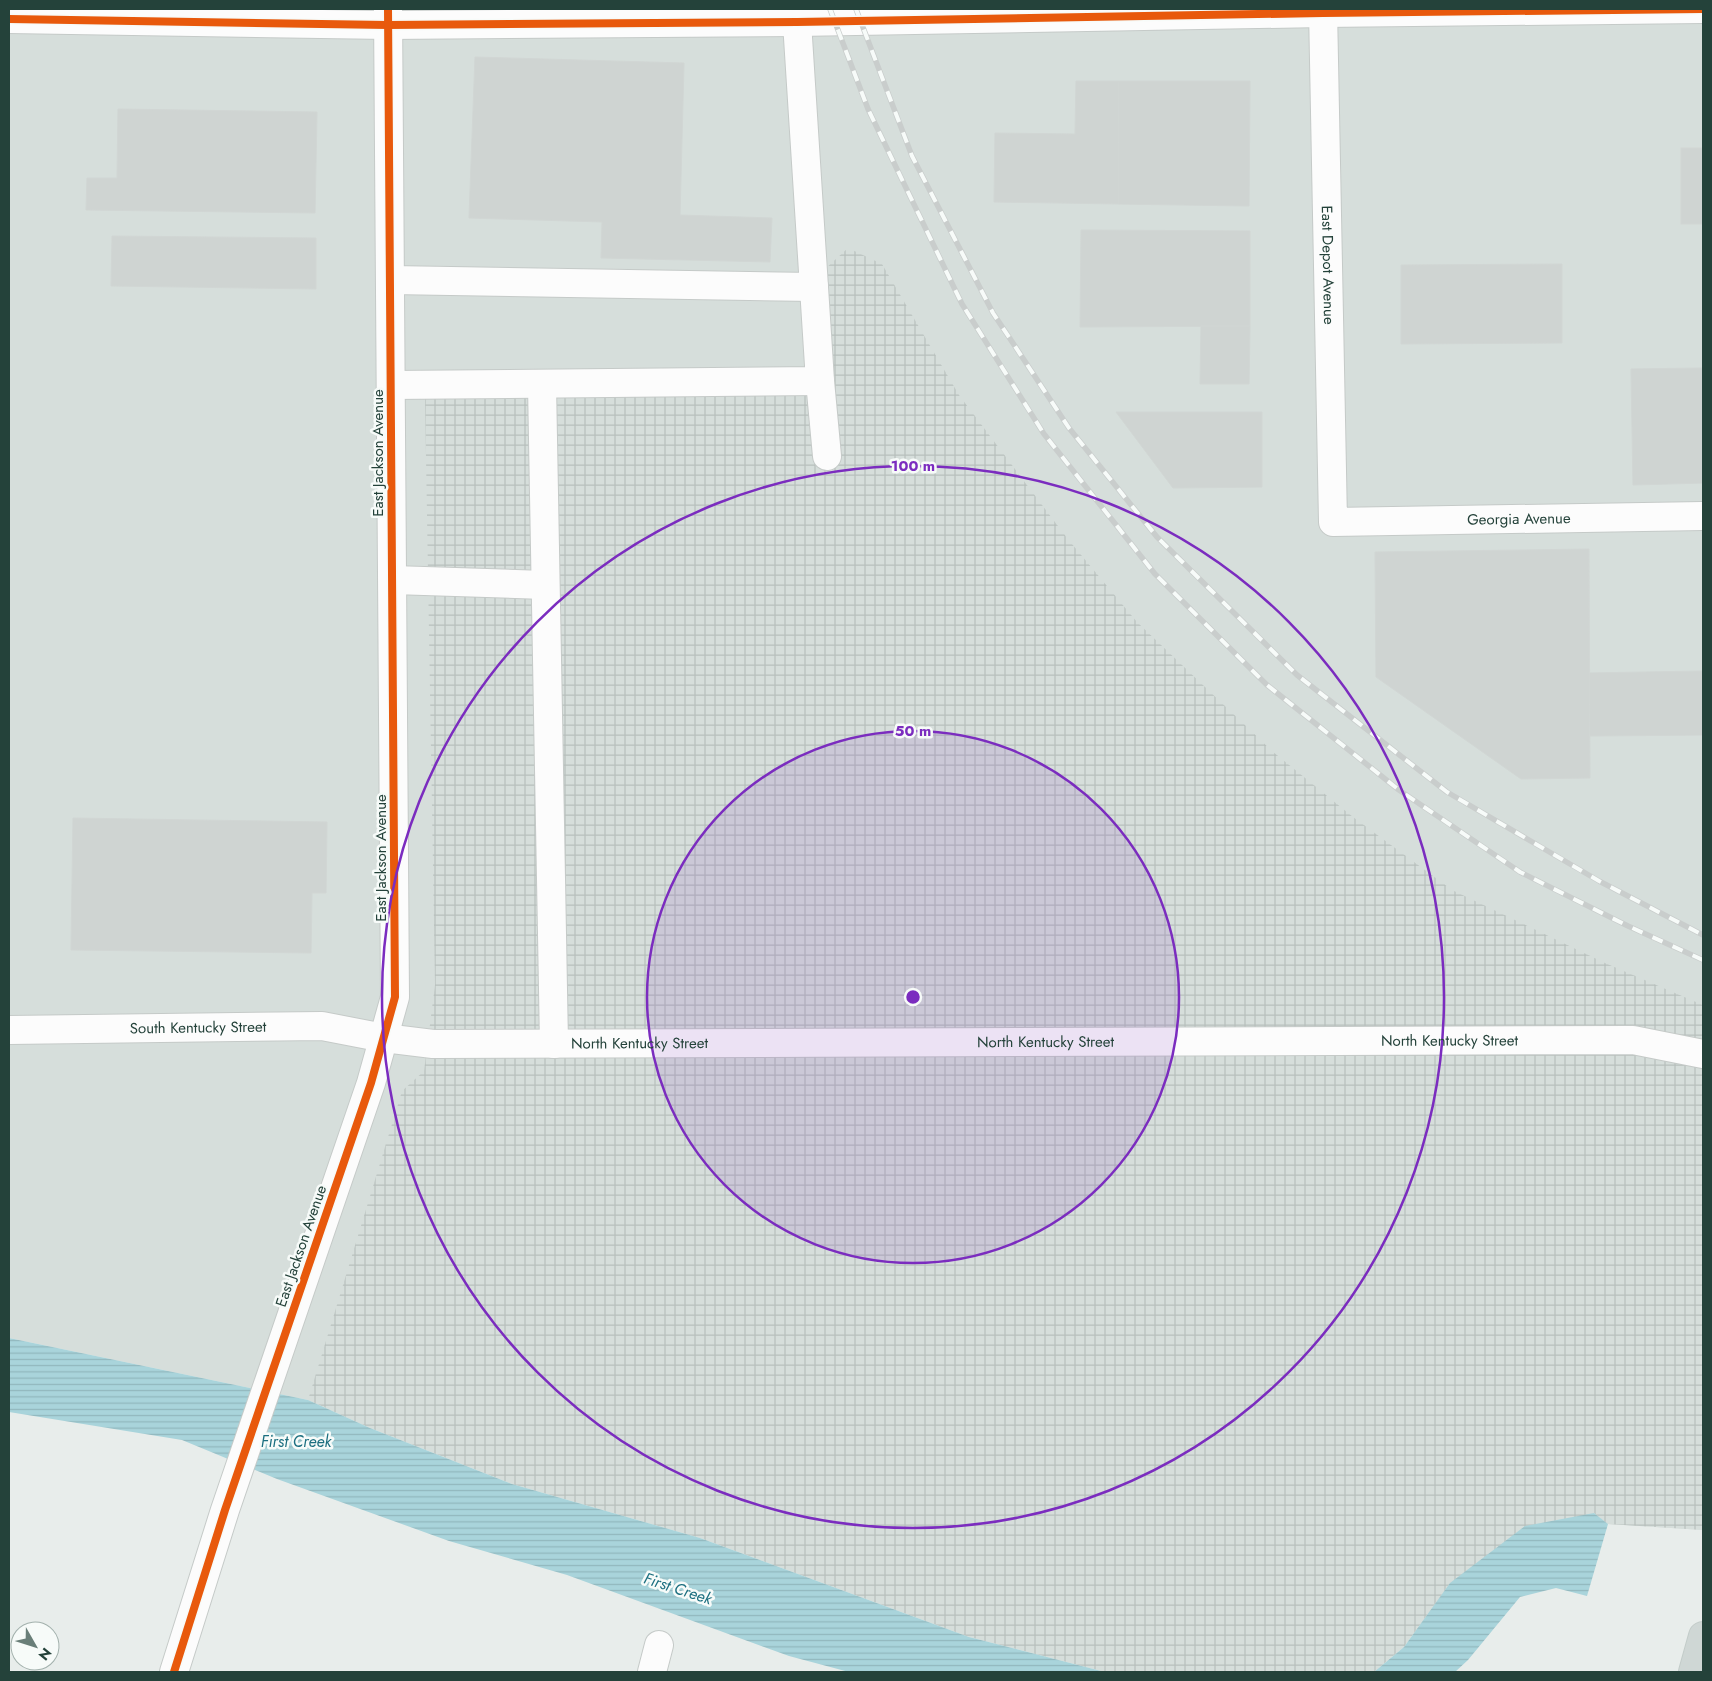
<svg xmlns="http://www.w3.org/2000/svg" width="1712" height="1681" font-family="Jost,sans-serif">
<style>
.built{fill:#d6dedb}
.industrial{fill:url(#industrial-grid)}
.water{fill:url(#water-rules)}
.building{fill:#cfd4d2;stroke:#d1d6d4}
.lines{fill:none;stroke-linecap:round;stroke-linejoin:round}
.minor-casing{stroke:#c5cac8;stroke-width:30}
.major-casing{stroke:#c3ccc9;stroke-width:30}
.minor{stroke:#fcfcfc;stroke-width:28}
.major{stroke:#cfd7d5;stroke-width:28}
.rail-casing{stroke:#c9cdcc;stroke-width:5.5}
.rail{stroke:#f7fbf9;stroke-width:4;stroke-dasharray:11;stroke-linecap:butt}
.cycleway-casing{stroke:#f7fbf9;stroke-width:11}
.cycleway{stroke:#e8590c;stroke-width:8}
.ring{fill:none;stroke:#7b2cbf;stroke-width:2.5}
.labels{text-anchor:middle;stroke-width:5;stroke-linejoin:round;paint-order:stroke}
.street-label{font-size:15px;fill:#24423a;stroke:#f7fbf9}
.water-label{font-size:16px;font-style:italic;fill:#1c6f80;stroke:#f7fbf9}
.centre{fill:#7b2cbf;stroke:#f7fbf9;stroke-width:2.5}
.ring-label{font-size:15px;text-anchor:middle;font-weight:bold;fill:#7b2cbf;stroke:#f7fbf9;stroke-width:5;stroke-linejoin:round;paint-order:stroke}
</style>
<defs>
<pattern id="industrial-grid" width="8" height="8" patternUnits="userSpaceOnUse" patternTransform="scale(1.25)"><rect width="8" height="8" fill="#d6dedb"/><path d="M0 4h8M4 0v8" fill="none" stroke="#b8c0bd"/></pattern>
<pattern id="water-rules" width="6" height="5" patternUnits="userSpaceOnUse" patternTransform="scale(1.25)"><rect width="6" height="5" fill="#a9d4db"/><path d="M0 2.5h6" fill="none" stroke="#91b7bd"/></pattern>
</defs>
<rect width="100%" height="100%" fill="#e8edeb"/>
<!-- built -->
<path class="built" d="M9,9H1703V1530L1608,1524L1594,1513L1525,1526L1374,1672H1105L308,1400L9,1338Z"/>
<!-- industrial -->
<path class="industrial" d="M848,248L882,264L959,395L1067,538L1137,622L1272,751L1353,817L1452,890L1605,963L1703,1005V1530L1608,1524L1594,1513L1450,1583L1404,1647L1374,1672H1105L969,1637L700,1538L512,1484L370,1428L308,1400L402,1091L424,1071L435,985L425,398L810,395L825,269Z"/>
<!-- water -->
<g class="water">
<path d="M9,1338L308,1400L370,1428L512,1484L700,1538L969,1637L1105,1672H849L789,1656L567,1575L449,1541L277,1479L182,1440L9,1412Z"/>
<path d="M1594,1513L1608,1524L1587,1596L1556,1588L1520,1597L1468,1660L1455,1672H1374L1404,1647L1450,1583L1525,1526Z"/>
</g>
<!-- building -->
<g class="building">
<path d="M475,57L684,63L680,215L772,218L770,262L601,258L602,222L469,218Z"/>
<path d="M1076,81H1119L1118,204L994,202L995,133L1075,134Z"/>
<path d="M1119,81H1250L1249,206L1118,204Z"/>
<path d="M118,109L317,112L315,213L86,210L87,178H117Z"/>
<rect x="1681" y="148" width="22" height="76"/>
<path d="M1081,230L1250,231V326L1080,327Z"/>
<path d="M112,236L316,238V289L111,286Z"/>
<path d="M1562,264V343L1401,344V265Z"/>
<path d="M1201,326H1250L1249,384H1200Z"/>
<path d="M1703,368V483L1633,485L1631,369Z"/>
<path d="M1116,412H1262V487L1173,488Z"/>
<path d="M1589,549L1590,778L1521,779L1376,677L1375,552Z"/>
<path d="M1703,671V735L1590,736L1589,673Z"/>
<path d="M73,818L327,822L326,893H312L311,953L71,950Z"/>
</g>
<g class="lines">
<defs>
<g id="minor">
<path id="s1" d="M1323,9L1333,522L1703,516"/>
<path d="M9,19L388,25L797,22L1323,13L1703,9"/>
<path d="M391,280L814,287"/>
<path d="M820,381L827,456"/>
<path d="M542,384L554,1044"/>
<path d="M391,385L820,381L797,22"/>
<path d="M393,580L545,585"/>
<path id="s2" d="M9,1030L322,1026L384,1038L433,1044L1633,1040L1703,1054"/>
<path d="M174,1672L225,1510L371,1083L395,997L388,9"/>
<path d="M652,1672L659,1645"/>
</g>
<path id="major" d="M1693,1672L1703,1636"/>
</defs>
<!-- minor casing -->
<use href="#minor" class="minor-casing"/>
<!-- major casing -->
<use href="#major" class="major-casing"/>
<!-- minor -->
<use href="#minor" class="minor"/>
<!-- major -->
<use href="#major" class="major"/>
<defs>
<g id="rail">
<path d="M830,9L868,109L962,304L1044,434L1155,574L1267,685L1399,790L1520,872L1628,926L1703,960"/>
<path d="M856,9L912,156L993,313L1069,428L1157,537L1297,675L1447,792L1599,881L1703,935"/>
</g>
</defs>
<!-- rail casing -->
<use href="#rail" class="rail-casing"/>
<!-- rail -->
<use href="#rail" class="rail"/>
<defs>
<g id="cycleway">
<path d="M9,19L388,25L797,22L1323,13L1703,9"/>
<path d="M174,1672L225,1510L371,1083L395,997L388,9"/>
</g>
</defs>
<!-- cycleway casing -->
<use href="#cycleway" class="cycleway-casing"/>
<!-- cycleway -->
<use href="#cycleway" class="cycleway"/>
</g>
<!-- distance rings -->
<circle cx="913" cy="997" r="266" fill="#7b2cbf" fill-opacity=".12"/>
<g class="ring">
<circle cx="913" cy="997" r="266"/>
<circle cx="913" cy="997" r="531"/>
</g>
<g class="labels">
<!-- street labels -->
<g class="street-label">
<text dy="5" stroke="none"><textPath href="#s1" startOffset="256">East Depot Avenue</textPath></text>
<text transform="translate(378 453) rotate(-90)" y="5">East Jackson Avenue</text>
<text dy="5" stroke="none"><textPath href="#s1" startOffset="699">Georgia Avenue</textPath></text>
<text transform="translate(381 858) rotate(-90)" y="5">East Jackson Avenue</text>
<text dy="5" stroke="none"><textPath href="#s2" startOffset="189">South Kentucky Street</textPath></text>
<text dy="5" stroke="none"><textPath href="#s2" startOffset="1442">North Kentucky Street</textPath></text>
<text dy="5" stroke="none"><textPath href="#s2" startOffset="1038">North Kentucky Street</textPath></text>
<text dy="5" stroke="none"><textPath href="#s2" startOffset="632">North Kentucky Street</textPath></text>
<text transform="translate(301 1246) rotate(-71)" y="5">East Jackson Avenue</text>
</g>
<!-- water labels -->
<g class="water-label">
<text x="296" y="1447">First Creek</text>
<text transform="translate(678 1588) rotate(18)" y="6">First Creek</text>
</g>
</g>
<circle cx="913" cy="997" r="8" class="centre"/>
<g class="ring-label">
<text x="913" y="471">100 m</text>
<text x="913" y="736">50 m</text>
</g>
<!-- border -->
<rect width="1712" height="1681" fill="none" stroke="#24423a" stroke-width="20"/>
<!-- north arrow -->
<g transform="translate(35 1646) rotate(129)"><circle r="24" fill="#f7fbf9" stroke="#a3b1ad"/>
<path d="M0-4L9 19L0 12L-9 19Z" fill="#697e78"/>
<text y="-8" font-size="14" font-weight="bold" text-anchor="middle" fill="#24423a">N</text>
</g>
</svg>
